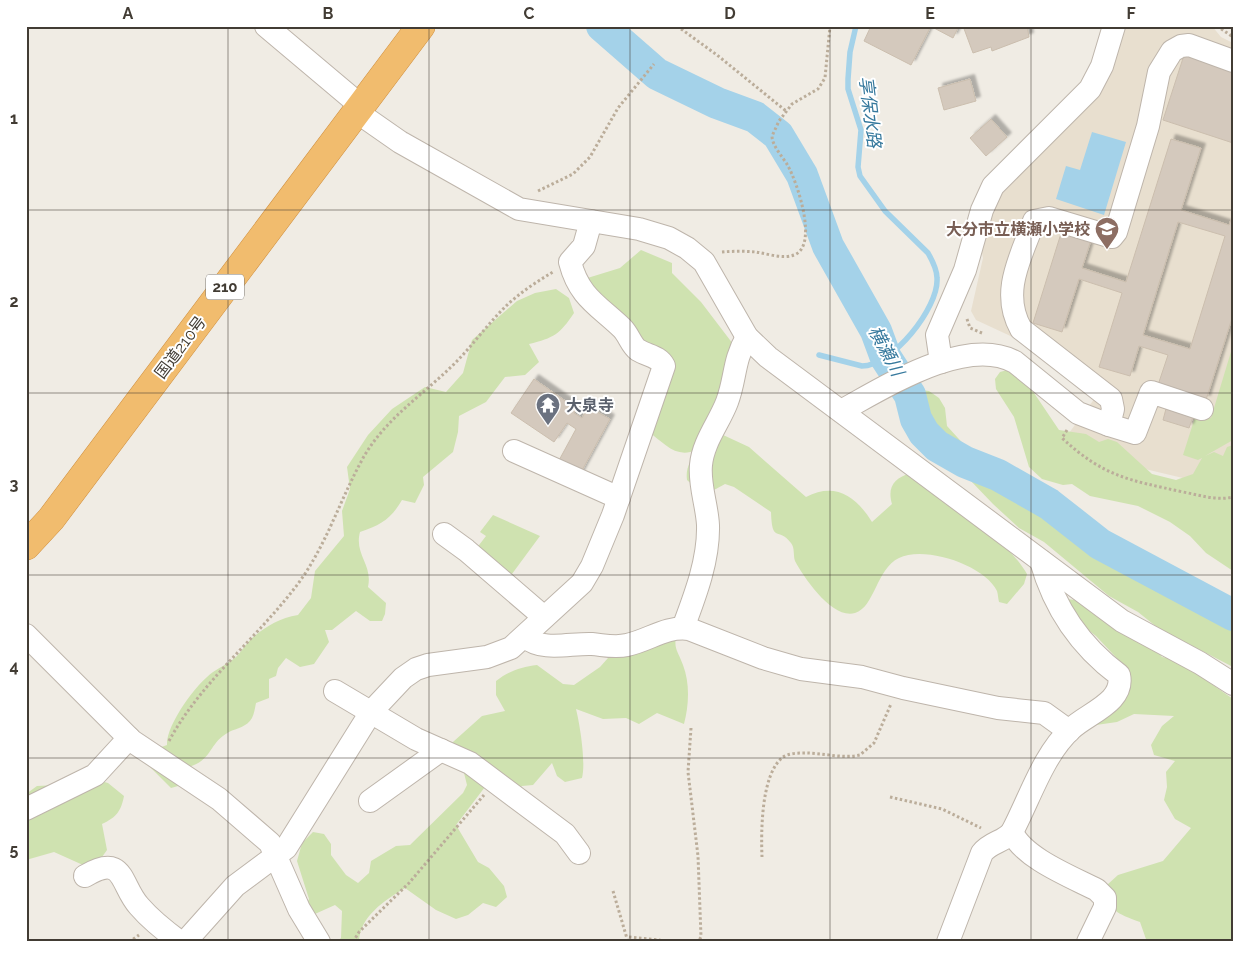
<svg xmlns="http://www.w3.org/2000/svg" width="1259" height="968" font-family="Raleway,'Noto Sans JP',sans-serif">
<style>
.education{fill:#e8dfcf}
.green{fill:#cfe2b0}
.water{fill:#a4d2e9}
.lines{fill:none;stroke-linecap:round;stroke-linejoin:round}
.stream{stroke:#a4d2e9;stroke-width:5.5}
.river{stroke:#a4d2e9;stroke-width:32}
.building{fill:#d4c9bd;stroke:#cbbeae;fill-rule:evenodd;filter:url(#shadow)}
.minor-casing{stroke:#beb5ab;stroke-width:24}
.highway-casing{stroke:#cf8f3f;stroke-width:29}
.path{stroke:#bbad9a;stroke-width:3;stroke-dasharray:2.5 2.5;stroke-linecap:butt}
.minor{stroke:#fff;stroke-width:22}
.highway{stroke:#f1bc6e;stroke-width:28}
.grid{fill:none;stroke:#423c34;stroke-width:1;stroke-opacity:0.55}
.labels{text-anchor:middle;stroke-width:4;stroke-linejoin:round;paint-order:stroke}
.shield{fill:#fff;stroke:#7b7671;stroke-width:1}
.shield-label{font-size:15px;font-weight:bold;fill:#423c34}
.education-label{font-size:16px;font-weight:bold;fill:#785e54;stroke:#fff;text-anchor:end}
.street-label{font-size:16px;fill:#423c34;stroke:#fff}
.worship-label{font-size:16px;font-weight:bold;fill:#5b616d;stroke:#fff;text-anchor:start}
.water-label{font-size:18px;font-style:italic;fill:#36799d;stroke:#fff}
.neatline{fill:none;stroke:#423c34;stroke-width:2}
.grid-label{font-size:16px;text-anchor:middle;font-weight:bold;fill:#423c34}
</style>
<defs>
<filter id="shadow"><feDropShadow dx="4.5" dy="-4.5" stdDeviation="1" flood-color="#0004"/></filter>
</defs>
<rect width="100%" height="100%" fill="#f0ece4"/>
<!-- education -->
<path class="education" d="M1120,26H1212L1221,37L1233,43V480L1204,483L1107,460L1069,433L1095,398L1021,341L976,320L971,311L983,258L980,242L991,201L1031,154Z"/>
<!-- green -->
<g class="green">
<path d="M641,250L672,263V273L701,302L733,344L724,392L696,450C676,459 664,443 649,432L668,370L581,280L620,268Z"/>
<path d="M556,289L569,298L574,313C560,334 554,338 529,344L539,362L525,375L505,377L486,402L459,416L458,432L453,452L423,477L424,485L415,503L402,500C391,519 381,525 360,532C354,555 373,564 368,587L386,603L385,614L382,621H370L356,611L332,630H325L329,642L314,664L300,667L286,658L278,668L276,676L269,679V698L256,703C255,708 254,714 252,718C247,727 237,728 229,732C207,744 214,761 185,768V784L171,788L150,767L153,750L167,745C166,725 196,684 213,672C220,667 229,663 236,657C241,652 245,645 251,639C265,627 279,618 298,615L311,598L315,571L344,536L342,511L350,489L347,467L368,435L392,409L425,387L446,392L463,373L472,340L517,301L535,293Z"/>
<path d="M1233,345V440L1205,456L1214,452L1223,456L1227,447L1233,445V571L1206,553L1190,536L1170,522L1138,506L1090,496L1072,484L1063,485L1042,479L1029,467L1014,417L996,389L995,379L1000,372L1011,369L1030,387L1059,430L1086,434L1099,442L1108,439L1117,442L1152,474L1176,480L1193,474L1202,458L1198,460L1183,455L1196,414L1211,418Z"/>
<path d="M921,390L929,391L939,398L945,408L947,426L979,461L994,468L1032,494L1105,551L1141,567L1181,594L1200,602L1233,620V667L1158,628L1138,612L1109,596L1044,542L1019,528L993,504L947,456C941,433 917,420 915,395Z"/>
<path d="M721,434L749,447L806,497C835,482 856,496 872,522L892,504C887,487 894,478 911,473C946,501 1005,536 1027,574L1024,584L1007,604L999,602C998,598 998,594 997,591C985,565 924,545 899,558C876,569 875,607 855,613C833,620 804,578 795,561C793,555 795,548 791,543C778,526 772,544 771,512L734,487L725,484C706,495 703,495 687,480C684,458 705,445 721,434Z"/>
<path d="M493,515L540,536L509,578L476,549L486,536L480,532Z"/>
<path d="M1065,599C1086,599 1113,618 1125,635C1140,637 1154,644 1162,657L1177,660L1233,699V942H1147L1140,922C1116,913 1109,912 1107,885L1118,875L1163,861L1191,828L1175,819L1164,800L1167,787L1166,772L1175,761L1154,755L1151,745L1162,726L1174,716L1134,714L1117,722L1096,725L1098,697L1125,667L1096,636L1087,629Z"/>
<path d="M677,631C673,649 677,649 683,665C690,683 689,705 684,724L657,713L639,724L626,718L603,719L576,709C580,725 586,762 582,778L565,782L557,776L552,763L533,785L522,786L512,795L488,783L456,825L478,862L489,868L504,886L507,897L496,907L483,903L468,915L456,919L436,910L405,888C385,900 359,917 359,942H337L341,938L342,911L335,905L306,918L303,910L309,899L297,861L302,843L313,832L324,834L331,844V855L346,875L358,883L369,873L371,861L396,846L410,845L463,793L467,785L462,765L444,750L482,716L505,711L496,695V681C509,671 521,667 537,665L563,684L574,685L600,667L616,649Z"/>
<path d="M83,776L108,783L124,796C121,811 117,817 102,824L107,850L102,857L83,865L54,852L26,860V794L37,786L58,785Z"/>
</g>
<!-- water -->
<path class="water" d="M1092,132L1126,142L1104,215L1056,199L1066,166L1080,170Z"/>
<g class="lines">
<!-- stream -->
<path class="stream" d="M819,355L862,366C892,366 939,308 937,278C937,269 932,260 928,253L885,211L860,176L858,167L861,130L848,89V79L850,52L856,26"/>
<!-- river -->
<path class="river" d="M602,26L657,74L717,103L755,117L778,135L802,175L828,246L876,331L886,358L910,395L916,419L924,433L937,446L965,462L998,475L1049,504L1100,544L1233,615"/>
</g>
<!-- building -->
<g class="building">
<path d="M871,26H931L911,65L864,41Z"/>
<path d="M934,26H959L953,38L934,28Z"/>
<path d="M963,26H1027L1029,37L992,51L991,47L973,53Z"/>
<path d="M1185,52L1233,68V143L1163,120Z"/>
<path d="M970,79L976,101L944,110L938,88Z"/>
<path d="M991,119L1007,137L986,156L970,138Z"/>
<path d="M1171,139L1201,148L1181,210L1229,225L1233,213V315L1206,400L1158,385L1168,355L1139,346L1130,376L1099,367L1122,293L1079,279L1062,332L1033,323L1063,227L1092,237L1082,268L1126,282ZM1178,222L1225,236L1190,349L1143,335Z"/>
<path d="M534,379L577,409L574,413L582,418L588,407L610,419L579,476L557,464L576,429L567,423L554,442L511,413Z"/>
<path d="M1167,405L1194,414L1189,428L1163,420Z"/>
</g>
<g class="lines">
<defs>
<g id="minor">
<path d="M266,26L361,106"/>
<path d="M357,112L400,142L519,209L639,229L669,238L687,248L704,262L747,337L768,357L1122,621L1200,663L1233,684"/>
<path d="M941,362L937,335L965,270L982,210L993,186L1090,89L1102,66L1114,26"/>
<path d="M1202,409L1151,392L1135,433L1109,425L1113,409L1111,399L1021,329C1000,292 1021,257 1034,221L1049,218L1112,237L1116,232L1148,126L1159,72L1172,51L1181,46L1189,45L1233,61"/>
<path d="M841,411C885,387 966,335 1015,362L1078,413L1109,425"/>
<path d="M514,451L619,498"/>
<path d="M444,534L466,550L544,617"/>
<path d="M683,628C695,596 709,560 708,525C707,505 699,485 701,465C703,442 719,423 727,402C736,378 733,361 747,337"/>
<path d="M26,635L132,741L219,799L270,843L299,909L319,942"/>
<path d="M525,637C543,652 570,643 592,644C604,645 615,648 627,645C650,640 665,626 689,629L763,658L801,669L862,677L903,688L998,708L1044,713L1069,731"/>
<path d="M335,691L416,739L470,763L565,834L579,853"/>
<path d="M370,801L441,750"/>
<path d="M26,809L95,775L129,738"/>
<path d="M1012,832C1023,858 1072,877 1097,890L1105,898V907L1088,942"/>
<path d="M85,876C125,852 120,885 139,906C151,920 165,931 180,942"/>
<path d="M185,942L235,886L286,848L371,712L403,678L416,669L428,665L487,657L511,648L582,583L592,566L613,515L664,366C659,356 648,356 638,350C631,345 629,335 622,328C598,305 579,297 570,262L584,246L591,221"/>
<path d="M948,942L982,853C990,842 1004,842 1012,832C1030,798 1043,755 1071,729C1088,713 1125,702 1119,675C1080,646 1054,607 1041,561"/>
</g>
<path id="highway" d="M26,546L51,519L421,26"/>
</defs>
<!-- minor casing -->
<use href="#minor" class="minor-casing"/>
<!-- highway casing -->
<use href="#highway" class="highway-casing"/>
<!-- path -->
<g class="path">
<path d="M677,26L717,55L786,111"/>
<path d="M1217,26L1233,37"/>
<path d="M538,191L573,174L590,157L618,108L654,64"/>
<path d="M722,252C733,251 745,251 756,252C768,254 783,259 794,255C819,246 797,182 788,166C783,157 772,146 772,136L779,121L792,104L818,89L825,78L830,26"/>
<path d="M967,319L970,328L982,333"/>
<path d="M1067,430L1062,438C1104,477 1129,480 1183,492C1200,495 1216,501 1233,497"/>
<path d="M691,728L688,772L698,856L701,937L698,942"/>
<path d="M169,741C202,680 259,637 300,581C327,543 340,500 362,460C383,421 420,397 451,367C470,349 485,327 504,308C518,294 536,282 553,272"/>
<path d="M890,797L942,809L981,828"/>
<path d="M762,857C761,831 761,774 783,757C789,753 798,753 806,753C823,753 843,759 860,755L874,743L891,704"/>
<path d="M613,891L628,942"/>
<path d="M629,937L677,942"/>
<path d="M129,942L139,935"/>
<path d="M353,942L359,932L409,883L484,795"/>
</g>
<!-- minor -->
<use href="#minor" class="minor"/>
<!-- highway -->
<use href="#highway" class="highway"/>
</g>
<!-- grid -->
<path class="grid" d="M228,26V942M429,26V942M630,26V942M830,26V942M1031,26V942M26,210H1233M26,393H1233M26,575H1233M26,758H1233"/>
<!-- icons -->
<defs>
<symbol id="school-pin" viewBox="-11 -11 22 30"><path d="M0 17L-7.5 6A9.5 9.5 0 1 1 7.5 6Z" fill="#8d6e63" stroke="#fff"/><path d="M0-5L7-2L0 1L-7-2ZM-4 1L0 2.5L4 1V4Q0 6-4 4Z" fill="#fff"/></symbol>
<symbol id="temple-pin" viewBox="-11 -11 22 30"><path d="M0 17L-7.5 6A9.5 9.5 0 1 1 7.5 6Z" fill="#6b7280" stroke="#fff"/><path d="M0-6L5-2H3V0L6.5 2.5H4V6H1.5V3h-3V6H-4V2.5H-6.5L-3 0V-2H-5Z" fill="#fff"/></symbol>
</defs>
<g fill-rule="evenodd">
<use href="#school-pin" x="1093" y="215" width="28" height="38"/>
<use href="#temple-pin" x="534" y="391" width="28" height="38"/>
</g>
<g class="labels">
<!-- shield labels -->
<rect class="shield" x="206" y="274.5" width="38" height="25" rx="4"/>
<g class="shield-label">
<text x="225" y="292">210</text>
</g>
<!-- education labels -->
<g class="education-label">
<text x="1090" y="235">大分市立横瀬小学校</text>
</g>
<!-- street labels -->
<g class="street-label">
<text transform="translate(180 347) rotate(-53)" y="6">国道210号</text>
</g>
<!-- worship labels -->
<g class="worship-label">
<text x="566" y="411">大泉寺</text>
</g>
<!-- water labels -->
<g class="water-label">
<text transform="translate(870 112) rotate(83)" y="6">享保水路</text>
<text transform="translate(886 351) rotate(62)" y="6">横瀬川</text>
</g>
</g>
<!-- border -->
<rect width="1259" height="968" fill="none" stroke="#ffffff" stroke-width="55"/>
<rect x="28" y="28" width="1204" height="912" class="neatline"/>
<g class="grid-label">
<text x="128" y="19">A</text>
<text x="328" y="19">B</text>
<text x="529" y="19">C</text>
<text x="730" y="19">D</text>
<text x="930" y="19">E</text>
<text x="1131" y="19">F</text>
<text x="14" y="124">1</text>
<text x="14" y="307">2</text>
<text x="14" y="490">3</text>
<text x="14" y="672">4</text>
<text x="14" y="855">5</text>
</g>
</svg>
